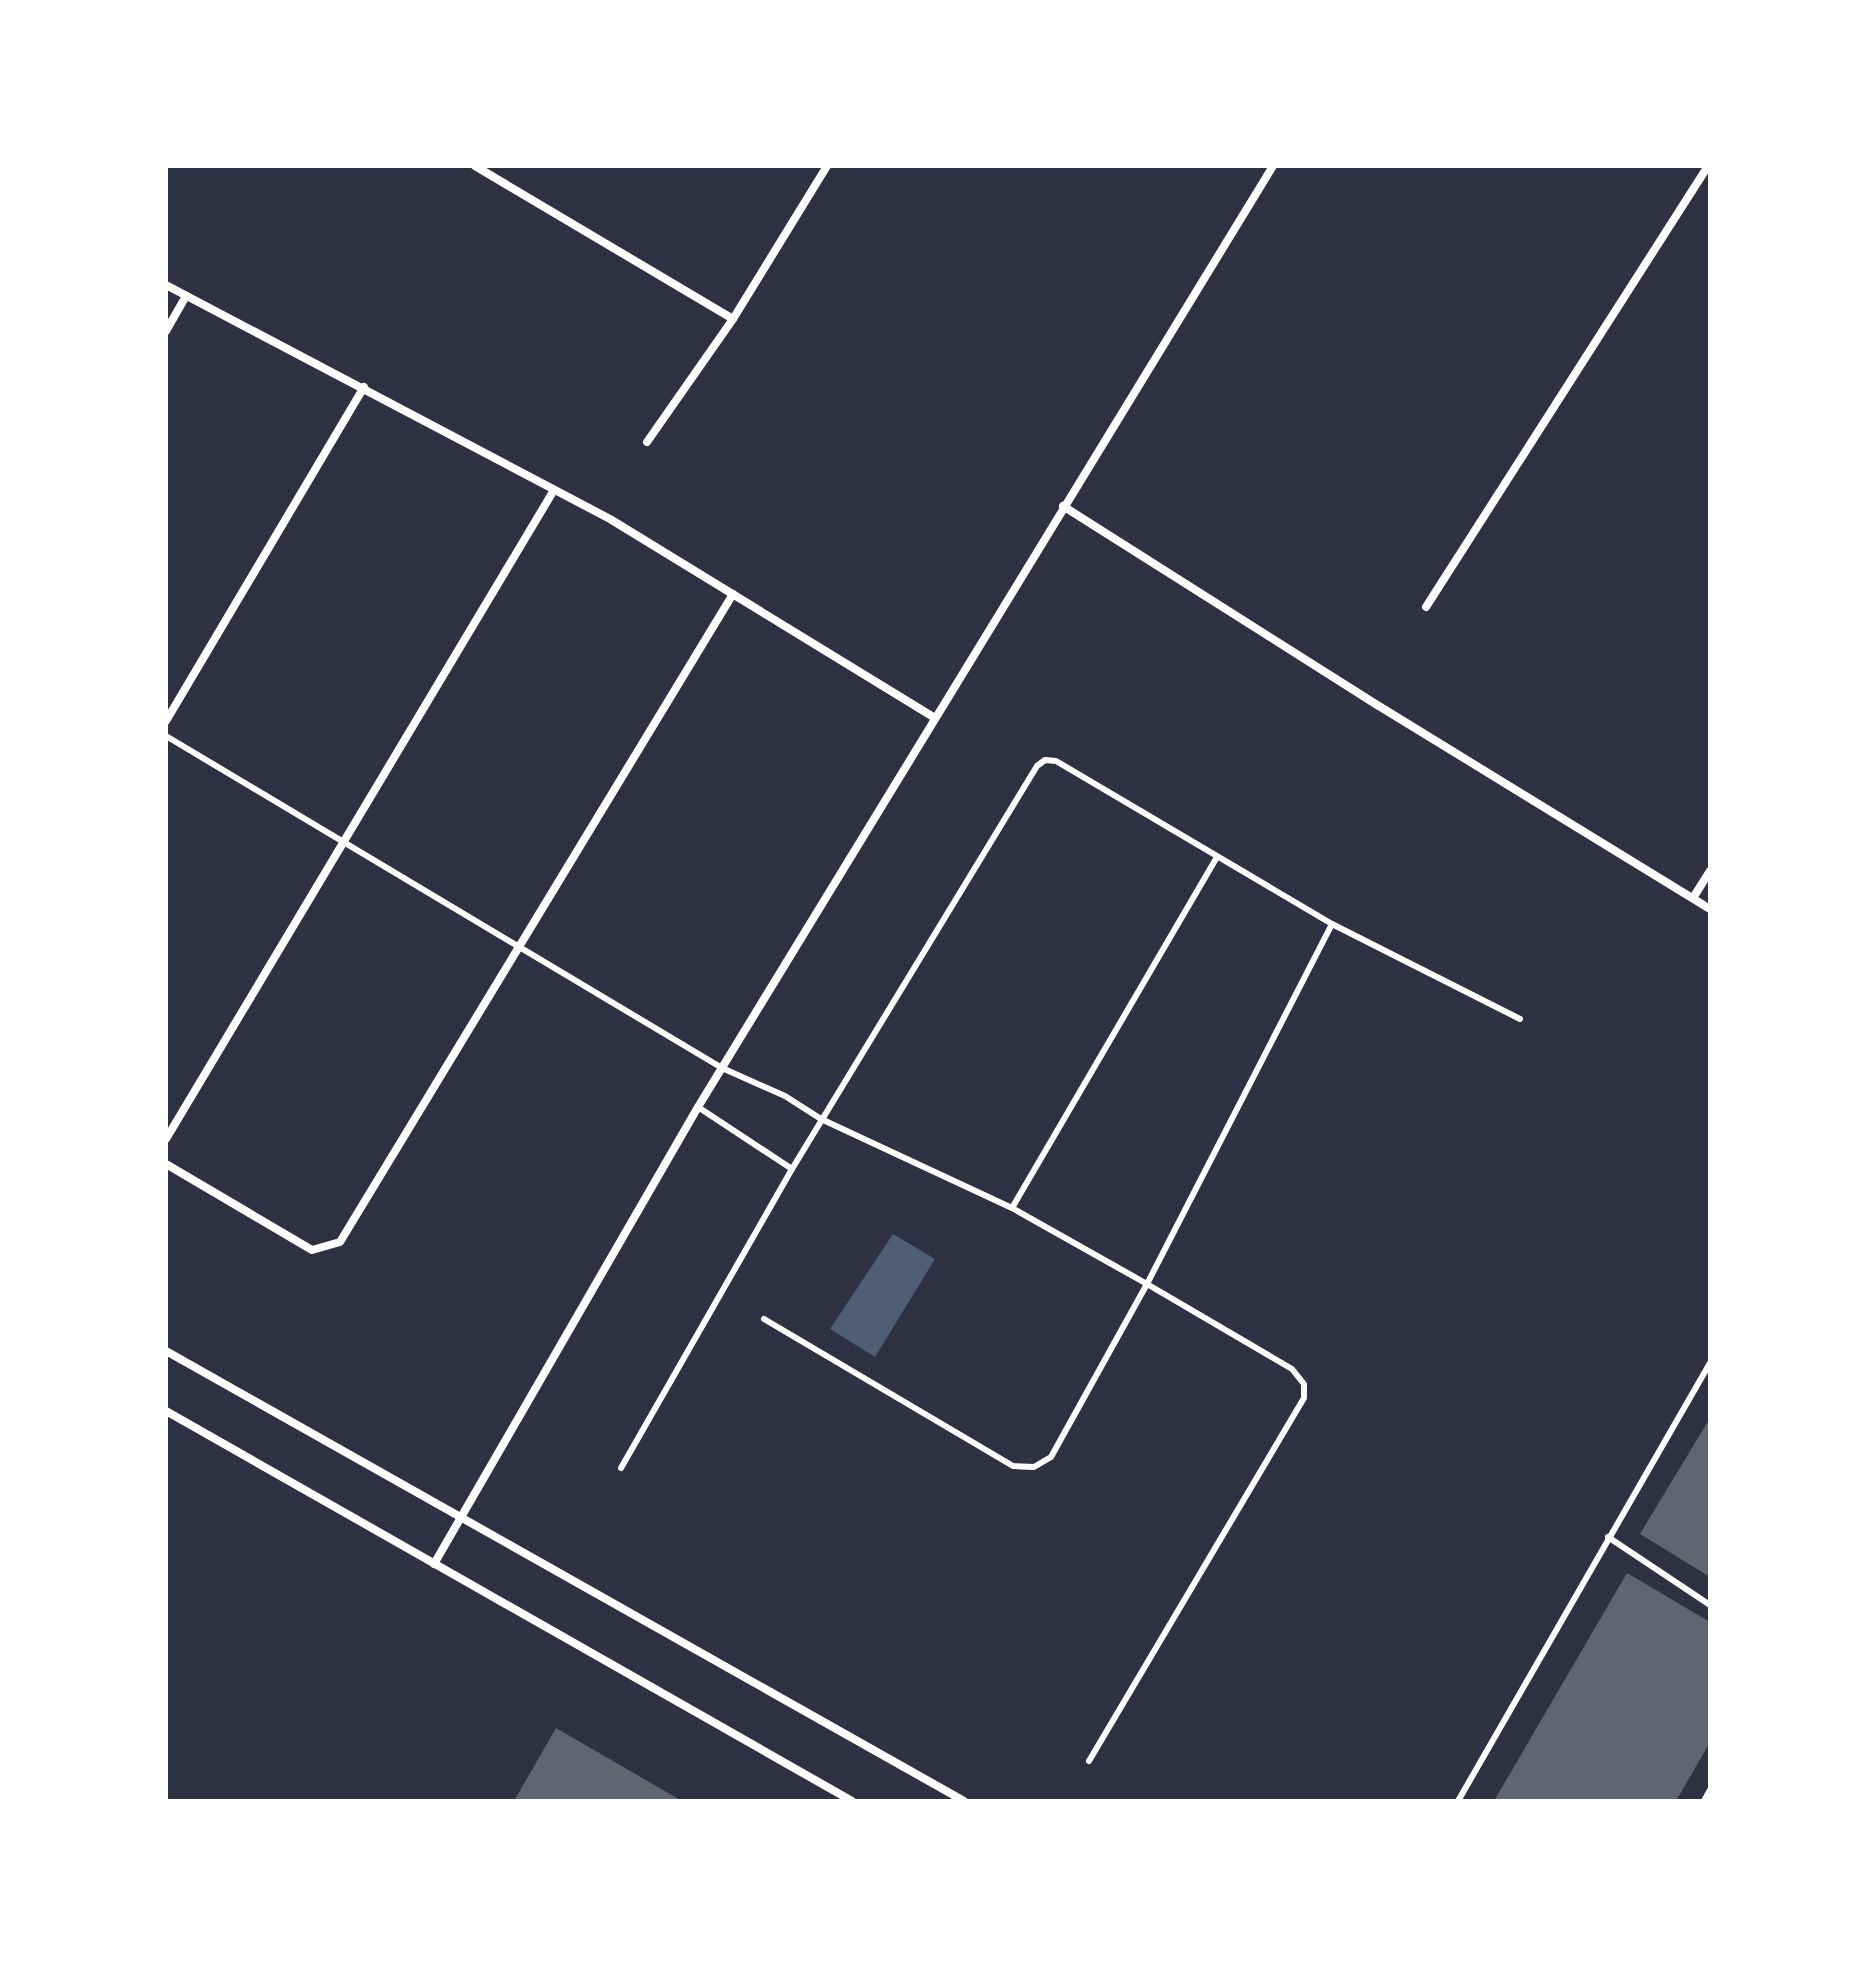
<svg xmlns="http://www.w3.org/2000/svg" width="1876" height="1967" font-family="Manrope,sans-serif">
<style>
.water{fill:#4f5d75}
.building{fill:#626471}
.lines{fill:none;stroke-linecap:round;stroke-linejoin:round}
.service{stroke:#fff;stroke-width:6}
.minor{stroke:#fff;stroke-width:8}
</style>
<rect width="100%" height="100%" fill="#2d3142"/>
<!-- water -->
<path class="water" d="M893,1234L935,1259L875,1357L830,1329Z"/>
<!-- building -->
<g class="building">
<path d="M1710,1418V1577L1640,1534Z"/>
<path d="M1627,1573L1710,1622V1742L1676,1801H1494Z"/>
<path d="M556,1728L682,1801H514Z"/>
</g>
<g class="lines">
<!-- service -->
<g class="service">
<path d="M166,736L722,1068L785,1096L821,1119L1012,1208L1147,1284L1051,1457L1034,1467L1013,1466L764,1319"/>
<path d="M698,1107L792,1169L1037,766L1045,760L1056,761L1332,924L1520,1019"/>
<path d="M1012,1208L1217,857"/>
<path d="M621,1468L792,1169"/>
<path d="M1608,1537L1710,1605"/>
<path d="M1089,1761L1304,1398V1384L1292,1369L1147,1284L1332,924"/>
<path d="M1458,1801L1710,1363"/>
<path d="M1704,1801L1710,1790"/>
</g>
<!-- minor -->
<g class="minor">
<path d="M475,166L733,319"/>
<path d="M166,285L610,519L935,718"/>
<path d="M166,331L186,296"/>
<path d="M647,442L733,319L827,166"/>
<path d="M1063,506L1374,703L1710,909"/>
<path d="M1426,607L1708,166"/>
<path d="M166,721L364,387"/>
<path d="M1693,898L1710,871"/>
<path d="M166,1139L554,490"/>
<path d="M166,1164L312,1250L340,1242L733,594"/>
<path d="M166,1351L964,1801"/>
<path d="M166,1411L852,1801"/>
<path d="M434,1564L698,1107L1273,166"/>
</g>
</g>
<!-- border -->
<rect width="1876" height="1967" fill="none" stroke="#ffffff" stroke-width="336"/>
</svg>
